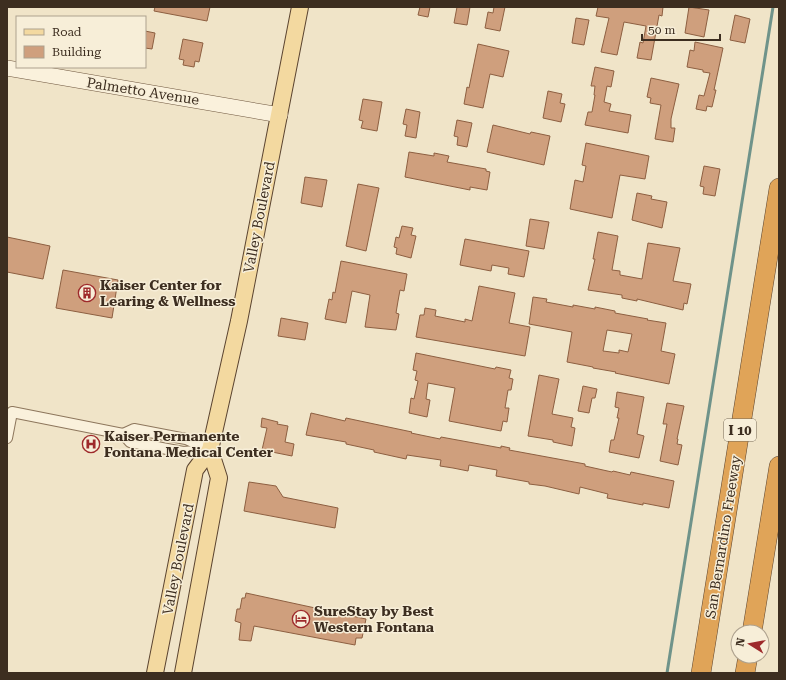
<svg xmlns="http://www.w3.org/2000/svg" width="786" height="680" font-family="'Roboto Serif',serif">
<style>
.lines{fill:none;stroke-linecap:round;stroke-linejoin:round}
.stream{stroke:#6f938a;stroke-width:3}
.building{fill:#cf9f7d;stroke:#8d5f41;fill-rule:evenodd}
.street-casing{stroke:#8d765c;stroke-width:12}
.secondary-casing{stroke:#6f573f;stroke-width:16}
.primary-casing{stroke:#5b4430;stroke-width:18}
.highway-casing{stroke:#5b4430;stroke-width:20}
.street{stroke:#faf1dc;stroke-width:10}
.secondary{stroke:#faf1dc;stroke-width:15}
.primary{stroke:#f3d9a0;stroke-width:16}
.highway{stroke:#e0a458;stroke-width:19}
.labels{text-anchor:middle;stroke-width:3;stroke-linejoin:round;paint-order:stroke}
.shield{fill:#f7eed8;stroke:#756857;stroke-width:1}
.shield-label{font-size:13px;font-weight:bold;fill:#3d2e20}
.street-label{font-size:14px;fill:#3d2e20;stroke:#f7eed8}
.poi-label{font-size:14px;font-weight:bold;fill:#3d2e20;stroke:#f7eed8;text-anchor:start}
</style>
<rect width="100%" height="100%" fill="#f0e4c8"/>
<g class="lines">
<!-- stream -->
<path class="stream" d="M667,673L773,7"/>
</g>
<!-- building -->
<g class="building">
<path d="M155,7H210L207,21L154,11Z"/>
<path d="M420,7H430L428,17L418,15Z"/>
<path d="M457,7H470L467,25L454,23Z"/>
<path d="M494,7H505L500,31L485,28L488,12L493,13Z"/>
<path d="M598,7H663L662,16L659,15L651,60L637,58L640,42L643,43L646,26L624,22L617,55L601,52L609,18L596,16Z"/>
<path d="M689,7L709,10L704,37L685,33Z"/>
<path d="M735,15L750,19L745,43L730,40Z"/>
<path d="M576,18L589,20L584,45L572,43Z"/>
<path d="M145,31L155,33L152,49L145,48Z"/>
<path d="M183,39L203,43L199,62L195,61L194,67L183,65L184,60L179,59Z"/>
<path d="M695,42L723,48L714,90H716L712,107L707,106L706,111L696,109L699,95L704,96L710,73L703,72V70L687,67L690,50L694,51Z"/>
<path d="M478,44L509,51L503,77L490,74L483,108L464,104L467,87L469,88Z"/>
<path d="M595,67L614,71L611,87L607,86L604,102L611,104L609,111L631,115L628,133L585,125L588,112H592L595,95H594L595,86H591Z"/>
<path d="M651,78L679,84L671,119V128H675L673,142L655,139L661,105L650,103L651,98L647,97Z"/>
<path d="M548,91L562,94L560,103L565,104L561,122L543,118Z"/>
<path d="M363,99L382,102L377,131L361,128L363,121L359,120Z"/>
<path d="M406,109L420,112L416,138L405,136L407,125L403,124Z"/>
<path d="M457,120L472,123L467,147L457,145L458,137L454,136Z"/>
<path d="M493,125L530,134L531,132L550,136L544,165L487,152Z"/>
<path d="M586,143L649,156L645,179L620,175L612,218L570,209L575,180L583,182L586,166L582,165Z"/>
<path d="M409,152L434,156V153L449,156L447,162L486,169V171L490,172L487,190L470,187V190L405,177Z"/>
<path d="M704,166L720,169L715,196L703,194L704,187L700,186Z"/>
<path d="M305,177L327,180L322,207L301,203Z"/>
<path d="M358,184L379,188L366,251L346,246Z"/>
<path d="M637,193L652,196L651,199L667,202L662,228L632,220Z"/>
<path d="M530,219L549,222L544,249L526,246Z"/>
<path d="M402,226L413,228L411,235L416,236L411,258L396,254L397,248L394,247L396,237L399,238Z"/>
<path d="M598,232L618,236L612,270L620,271V275L642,279L648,243L680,248L673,281L691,284L687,304L684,303L683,310L637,299V301L622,298V295L588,290L595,259H593Z"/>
<path d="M7,237L50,246L43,279L7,272Z"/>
<path d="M465,239L529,251L524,277L508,274L509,268L492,265L491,271L460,265Z"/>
<path d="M341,261L407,274L404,291L400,290L398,301L396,313L399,314L396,330L365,327L370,295L352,291L346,323L325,319L329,299L332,300L333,292L335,293Z"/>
<path d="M63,270L118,280L112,318L56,308Z"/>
<path d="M479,286L515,293L509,323L530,327L525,356L416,337L420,315H424L425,308L436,310L435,316L465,322V319L472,321Z"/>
<path d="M533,297L547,299L546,302L573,307V305L595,309V307L615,311V313L648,319L647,320L666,323L661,351L675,354L669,384L615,373L616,372L593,368V367L567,362L572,332L529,324ZM607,330L632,334L628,352L619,350V353L603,351Z"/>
<path d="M281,318L308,323L305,340L278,336Z"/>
<path d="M416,353L495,369L496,367L511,370L509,378L513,379L511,390H508L505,408H509L507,422L503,421L501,431L449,421L455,388L428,383L426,399L430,400L427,417L409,413L411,398L414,399L418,381L415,380L417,371L413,370Z"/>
<path d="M539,375L559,379L552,414L573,418L571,427L575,428L572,446L553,442V440L528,436Z"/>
<path d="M583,386L597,389L595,398H592L589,413L578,411Z"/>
<path d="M617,392L644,397L637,434L644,436L639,458L609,452L611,440H614L619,418H617L619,408L615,407Z"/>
<path d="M667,403L684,406L677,439H678L677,444L682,445L678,465L660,461L667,424H663Z"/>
<path d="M311,413L345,421L346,418L360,421L412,432L411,433L440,439L441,437L501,448V446L510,448L509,450L585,464V466L612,472L613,471L630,475L631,472L674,481L669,508L643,503V505L607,498L608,494L580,487L579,494L545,486L529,484V482L496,476L497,470L469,465L468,471L453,468L440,466L441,460L407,455L406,459L374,452V450L346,444V442L306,435Z"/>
<path d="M262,418L278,422L277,424L288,426L285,442L294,444L292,456L262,450L267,428L261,427Z"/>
<path d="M249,482L276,486L283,497L338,508L335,528L244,511Z"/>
<path d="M246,593L366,619L362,638H356L355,645L254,626L251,641L239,640L241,623L235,621L237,609H240L242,598H245Z"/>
</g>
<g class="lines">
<defs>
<g id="street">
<path d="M123,434L134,429L186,439L208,449"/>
<path d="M7,438L12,412L123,434L130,442L183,452L210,450"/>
</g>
<path id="secondary" d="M7,68L280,115"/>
<g id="primary">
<path d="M155,673L195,470L210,450L239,321L300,7"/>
<path d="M183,673L219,478L210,450"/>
</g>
<g id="highway">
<path d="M752,632L779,466"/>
<path d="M701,673L779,188"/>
<path d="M745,673L748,656"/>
</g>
</defs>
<!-- street casing -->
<use href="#street" class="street-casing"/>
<!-- secondary casing -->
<use href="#secondary" class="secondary-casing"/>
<!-- primary casing -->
<use href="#primary" class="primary-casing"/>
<!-- highway casing -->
<use href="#highway" class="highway-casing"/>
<!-- street -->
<use href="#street" class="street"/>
<!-- secondary -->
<use href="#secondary" class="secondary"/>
<!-- primary -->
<use href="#primary" class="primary"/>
<!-- highway -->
<use href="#highway" class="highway"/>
</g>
<!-- icons -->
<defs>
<symbol id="building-ring" viewBox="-11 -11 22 22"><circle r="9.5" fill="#f7eed8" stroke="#9e2a2b" stroke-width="1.5"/><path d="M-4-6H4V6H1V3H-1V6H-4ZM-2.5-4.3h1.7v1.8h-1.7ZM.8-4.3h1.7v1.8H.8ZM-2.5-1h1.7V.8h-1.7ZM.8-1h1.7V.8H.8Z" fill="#9e2a2b"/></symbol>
<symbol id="hospital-ring" viewBox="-11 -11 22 22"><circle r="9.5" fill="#f7eed8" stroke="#9e2a2b" stroke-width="1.5"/><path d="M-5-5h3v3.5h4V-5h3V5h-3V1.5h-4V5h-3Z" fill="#9e2a2b"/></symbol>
<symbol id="hotel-ring" viewBox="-11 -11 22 22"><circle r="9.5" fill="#f7eed8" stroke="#9e2a2b" stroke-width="1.5"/><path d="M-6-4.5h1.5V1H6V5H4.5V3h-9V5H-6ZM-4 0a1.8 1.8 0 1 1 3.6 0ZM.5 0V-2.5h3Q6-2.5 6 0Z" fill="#9e2a2b"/></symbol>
</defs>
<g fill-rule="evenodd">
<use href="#building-ring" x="77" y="283" width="20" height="20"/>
<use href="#hospital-ring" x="81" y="434" width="20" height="20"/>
<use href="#hotel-ring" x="291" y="609" width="20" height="20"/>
</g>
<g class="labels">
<!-- shield labels -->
<rect class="shield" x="724" y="419" width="32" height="22" rx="3"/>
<g class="shield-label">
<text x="740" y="435">I 10</text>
</g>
<!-- street labels -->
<g class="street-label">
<text transform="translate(143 91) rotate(9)" y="5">Palmetto Avenue</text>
<text transform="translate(259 217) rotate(-79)" y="5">Valley Boulevard</text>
<text transform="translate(723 537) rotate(-81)" y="5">San Bernardino Freeway</text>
<text transform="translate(178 559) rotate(-79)" y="5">Valley Boulevard</text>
</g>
<!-- poi labels -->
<g class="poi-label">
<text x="100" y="290">Kaiser Center for<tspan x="100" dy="16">Learing &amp; Wellness</tspan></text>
<text x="104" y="441">Kaiser Permanente<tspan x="104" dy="16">Fontana Medical Center</tspan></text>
<text x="314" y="616">SureStay by Best<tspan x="314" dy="16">Western Fontana</tspan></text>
</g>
</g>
<!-- border -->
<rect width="786" height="680" fill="none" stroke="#3d2e20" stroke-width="16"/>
<!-- legend -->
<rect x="16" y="16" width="130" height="52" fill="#f7eed8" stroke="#ada18e"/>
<rect x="24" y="29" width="20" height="6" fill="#f3d9a0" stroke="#ada18e"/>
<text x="52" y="36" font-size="12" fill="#3d2e20">Road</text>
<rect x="24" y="46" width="20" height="12" fill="#cf9f7d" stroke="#ada18e"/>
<text x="52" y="56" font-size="12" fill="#3d2e20">Building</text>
<!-- north arrow -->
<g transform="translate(750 644) rotate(281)"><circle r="19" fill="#f7eed8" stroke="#ada18e"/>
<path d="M0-3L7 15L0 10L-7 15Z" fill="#9e2a2b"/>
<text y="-6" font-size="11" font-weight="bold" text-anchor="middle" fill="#3d2e20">N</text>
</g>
<!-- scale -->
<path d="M642 34v6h78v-6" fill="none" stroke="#3d2e20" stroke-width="2"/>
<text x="648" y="34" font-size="12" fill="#3d2e20" stroke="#f7eed8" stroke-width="3" paint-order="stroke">50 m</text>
</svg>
